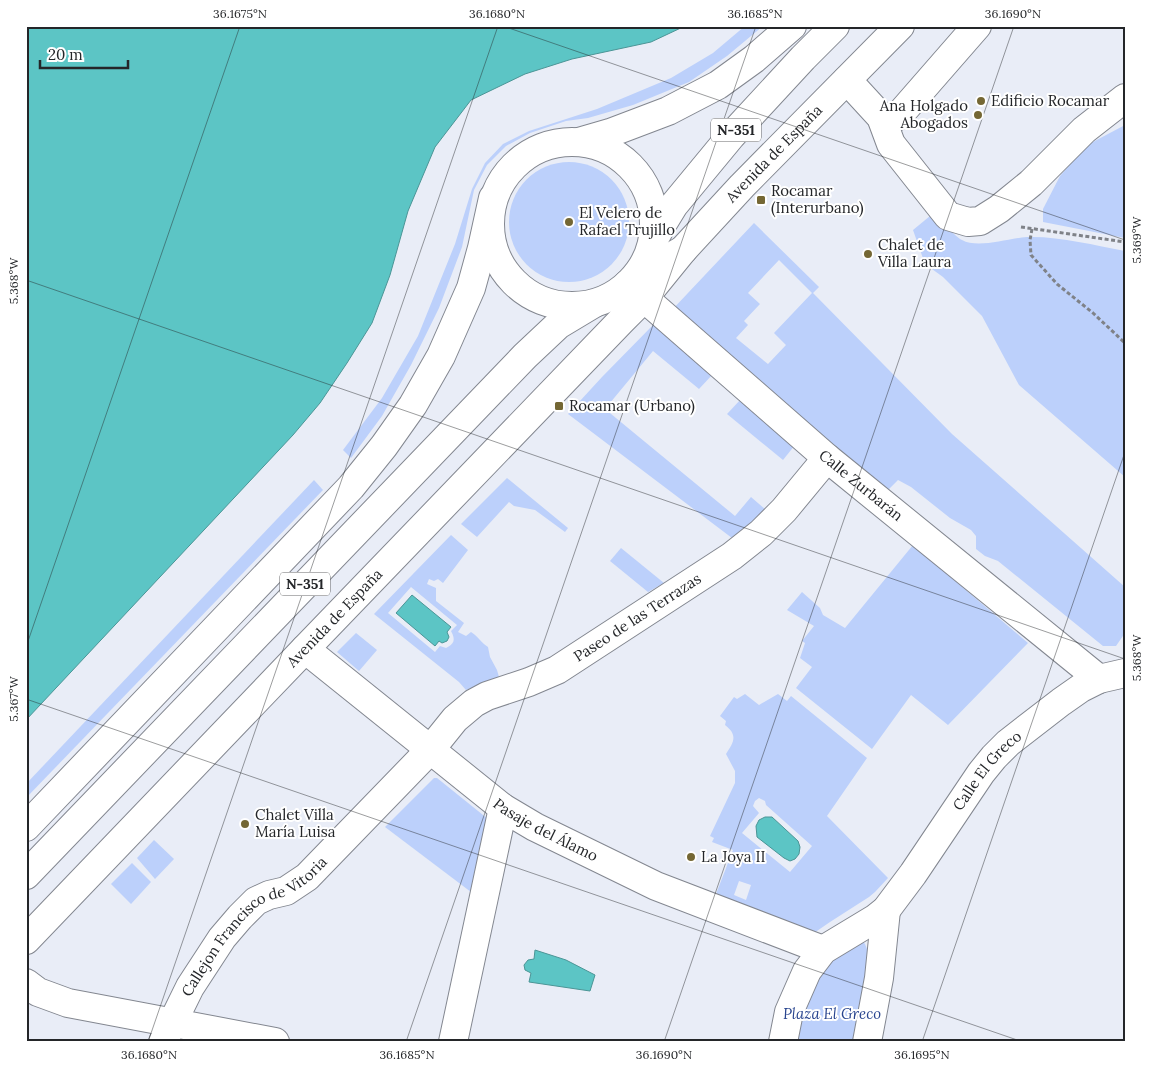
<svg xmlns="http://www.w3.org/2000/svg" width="1151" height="1068" font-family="Lora,serif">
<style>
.green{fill:#bcd0fb;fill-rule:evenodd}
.water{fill:#5cc5c5;stroke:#4b9596}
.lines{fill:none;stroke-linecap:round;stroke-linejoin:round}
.minor-casing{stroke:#838790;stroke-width:30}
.highway-casing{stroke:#838790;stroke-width:30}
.path{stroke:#7f8288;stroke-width:3;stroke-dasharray:4 2.5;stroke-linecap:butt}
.minor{stroke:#fff;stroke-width:28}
.highway{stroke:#fff;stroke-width:28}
.ticks{fill:none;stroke:#242629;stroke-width:1;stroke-opacity:0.45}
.poi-dot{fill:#746734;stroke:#fff;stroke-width:2}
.labels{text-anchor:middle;stroke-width:4;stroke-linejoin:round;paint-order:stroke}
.shield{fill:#fff;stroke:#666769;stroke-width:1}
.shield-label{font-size:14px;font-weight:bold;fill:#242629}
.poi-label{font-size:15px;fill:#242629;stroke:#fff;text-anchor:start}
.street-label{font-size:15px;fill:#242629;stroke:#fff}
.park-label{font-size:15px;font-style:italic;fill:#29458f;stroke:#fff}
.neatline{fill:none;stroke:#242629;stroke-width:2}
.ticks-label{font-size:12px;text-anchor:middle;fill:#242629}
</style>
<rect width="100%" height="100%" fill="#e9edf7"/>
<!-- green -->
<g class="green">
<path d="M745,26H763L727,56L689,82L633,105L588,118L566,121L530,133L506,146L487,165L474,190L462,247L439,308L411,365L382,416L351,458L343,450L382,398L418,336L455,244L472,189L485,163L503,144L529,131L597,109L671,78L713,53Z"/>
<path d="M1125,125V238L1043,222V209L1060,176L1072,162L1091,143Z"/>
<circle cx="569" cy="222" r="60"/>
<path d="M935,214C938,219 957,238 962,240C978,249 1009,238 1027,237C1059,236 1093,245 1125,251V477L1019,385L982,316L943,277L925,264L913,230L930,216Z"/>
<path d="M754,223L819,287L813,293L952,434L1125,587V633L1116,646H1103L998,561L985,556L976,549V536L971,530L950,518L911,487L898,480L884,494L671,311ZM779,260L812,293L774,333L786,345L768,364L736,338L748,325L744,321L760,304L748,293Z"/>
<path d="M653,325L713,374L699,389L653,351L605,409L735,516L751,497L766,510L732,538L568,414L602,377Z"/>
<path d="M742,398L795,445L783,460L727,414Z"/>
<path d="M507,478L568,528L565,532L535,510L514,506L509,502L477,537L461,524Z"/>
<path d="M314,480L323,490L26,798V784Z"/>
<path d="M451,535L468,550L443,583L438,579L434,581L429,579L427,584L436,588V601L464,623L458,632L466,636L471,632C478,636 481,643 488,647L490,657L497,670L499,677L466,690L459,682L374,614ZM411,587L457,625L451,631C456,640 454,644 446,648L440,646L435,652L388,613Z"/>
<path d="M913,545L1028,643L948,725L911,695L872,749L796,688L812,667L800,658L805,643L802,641L814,626L787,610L802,592L820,608L823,615L845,628Z"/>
<path d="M621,548L664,583L648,592L610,561Z"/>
<path d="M356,633L377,650L359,671L337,652Z"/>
<path d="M745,694L759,705L778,694L787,701L791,696L867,758L827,816L888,878L875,892L869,897L830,922L814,933L716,894L733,850L712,842L714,838L710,836L735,783V771L726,754C734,742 738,735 725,725L726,721L720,716L734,697L737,699ZM759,798L765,801L766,805L812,846L790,872L742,833L759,813L753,806L755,801ZM739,881L751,885L746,900L734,895Z"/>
<path d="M434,778H437L488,819L471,892L385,827Z"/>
<path d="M154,840L174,859L155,879L137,858Z"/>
<path d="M132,863L151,882L131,904L111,884Z"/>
<path d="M861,940L865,944L867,949L868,964L859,1020L853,1042H797L804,1010L809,995L821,976L835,956Z"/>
</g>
<!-- water -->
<g class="water">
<path d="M26,26H685L651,42L572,59L525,74L471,100L435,147L408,211L390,275L372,323L347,363L320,403L293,435L26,720Z"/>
<path d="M412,595L451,627L447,632L449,637L447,641L442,643L439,641L435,646L396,613Z"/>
<path d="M765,817H772L798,841L800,847L799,854L795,859L790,861L784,858L757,837L756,826L759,820Z"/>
<path d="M535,950L566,960L595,975L590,991L529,982L531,973L525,970L524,965L528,960L534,959Z"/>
</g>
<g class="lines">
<defs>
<g id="minor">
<path d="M847,80L881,117L891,144L948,216L968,222L980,221L999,209L1031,183L1084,130L1125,98"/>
<path d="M881,117C892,121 894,119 902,112L977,26"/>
<path id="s1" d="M667,259L683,250L742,186L900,26"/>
<path id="s2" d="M628,284L827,458L1099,679"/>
<path id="s3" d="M305,649L503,808L535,827L656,886L823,950"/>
<path id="s4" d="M26,940L305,649L621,321L644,298L683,250"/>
<path d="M26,983L38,992L68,1003L275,1042"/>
<path id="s5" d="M163,1042L190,987L222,938L240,917L256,901L269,895L286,891L307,877L430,750L455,719L474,703L487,696L529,682L557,670L732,556L761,533L784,510L827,458"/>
<path d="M453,1042L503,808"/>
<path id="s6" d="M783,1042L789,1012L807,971L823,950L876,918L886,910L913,874L981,773L994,757L1008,743L1061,702L1081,688L1099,679L1125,673"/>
<path d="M867,1042L879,978L886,910"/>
</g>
<g id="highway">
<circle cx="572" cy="224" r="82"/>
<path d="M579,142L610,133L668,111L718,85L754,59L792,26"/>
<path d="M653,241L663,223L674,205L731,136L803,58L835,26"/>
<path d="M26,827L351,487L384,446L413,405L441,356L471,288L482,248L493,198"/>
<path d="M26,875L525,356L558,325L593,304"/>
</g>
</defs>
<!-- minor casing -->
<use href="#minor" class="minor-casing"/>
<!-- highway casing -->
<use href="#highway" class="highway-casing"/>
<!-- path -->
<g class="path">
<path d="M1021,227L1125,242"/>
<path d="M1032,229L1030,240L1031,255L1057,284L1093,313L1125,343"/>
</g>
<!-- minor -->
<use href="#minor" class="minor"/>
<!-- highway -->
<use href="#highway" class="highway"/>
</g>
<!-- ticks -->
<path class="ticks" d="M503,26L1125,240M26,280L1125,659M26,647L240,26M26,699L1023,1042M148,1042L498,26M406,1042L756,26M664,1042L1014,26M922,1042L1125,452"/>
<!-- markers -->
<g class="poi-dot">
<circle cx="981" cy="101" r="5"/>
<circle cx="978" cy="115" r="5"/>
<rect x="756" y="195" width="10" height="10" rx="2.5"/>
<circle cx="569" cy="222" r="5"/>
<circle cx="868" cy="254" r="5"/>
<rect x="554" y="401" width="10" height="10" rx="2.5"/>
<circle cx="245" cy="824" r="5"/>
<circle cx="691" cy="857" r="5"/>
</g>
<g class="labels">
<!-- shield labels -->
<g class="shield">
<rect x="711" y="118.5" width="50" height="23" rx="4"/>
<rect x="280" y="572.5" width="50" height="23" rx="4"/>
</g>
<g class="shield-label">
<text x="736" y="135">N-351</text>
<text x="305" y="589">N-351</text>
</g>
<!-- poi labels -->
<g class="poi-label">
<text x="991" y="106">Edificio Rocamar</text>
<text x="968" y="111" text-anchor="end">Ana Holgado<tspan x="968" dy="17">Abogados</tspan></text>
<text x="771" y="196">Rocamar<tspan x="771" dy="17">(Interurbano)</tspan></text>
<text x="579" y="218">El Velero de<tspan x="579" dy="17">Rafael Trujillo</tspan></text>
<text x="878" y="250">Chalet de<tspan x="878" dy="17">Villa Laura</tspan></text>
<text x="569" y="411">Rocamar (Urbano)</text>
<text x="255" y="820">Chalet Villa<tspan x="255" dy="17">María Luisa</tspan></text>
<text x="701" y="862">La Joya II</text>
</g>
<!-- street labels -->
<g class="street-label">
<text dy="5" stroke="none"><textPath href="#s1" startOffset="151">Avenida de España</textPath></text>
<text dy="5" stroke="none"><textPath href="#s2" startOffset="308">Calle Zurbarán</textPath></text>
<text dy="5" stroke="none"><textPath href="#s4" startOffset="446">Avenida de España</textPath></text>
<text dy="5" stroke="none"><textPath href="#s5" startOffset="654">Paseo de las Terrazas</textPath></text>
<text dy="5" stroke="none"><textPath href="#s6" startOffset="349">Calle El Greco</textPath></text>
<text dy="5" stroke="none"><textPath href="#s3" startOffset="302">Pasaje del Álamo</textPath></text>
<text dy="5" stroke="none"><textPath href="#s5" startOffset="152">Callejon Francisco de Vitoria</textPath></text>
</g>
<!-- park labels -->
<g class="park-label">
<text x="832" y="1019">Plaza El Greco</text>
</g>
</g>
<!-- border -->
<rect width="1151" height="1068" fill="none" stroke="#ffffff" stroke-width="55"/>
<!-- scale -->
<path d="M40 60v8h88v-8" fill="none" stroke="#242629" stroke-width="2.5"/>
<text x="48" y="60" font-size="15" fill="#242629" stroke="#ffffff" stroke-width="4" paint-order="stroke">20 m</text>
<rect x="28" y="28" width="1096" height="1012" class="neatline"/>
<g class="ticks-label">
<text x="240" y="18">36.1675°N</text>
<text x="497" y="18">36.1680°N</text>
<text x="755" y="18">36.1685°N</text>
<text x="1013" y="18">36.1690°N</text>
<text transform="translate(1137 240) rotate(-90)" y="4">5.369°W</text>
<text transform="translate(14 281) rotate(-90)" y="4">5.368°W</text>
<text transform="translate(1137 658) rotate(-90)" y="4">5.368°W</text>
<text transform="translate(14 699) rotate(-90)" y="4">5.367°W</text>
<text x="149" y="1059">36.1680°N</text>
<text x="407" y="1059">36.1685°N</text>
<text x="664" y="1059">36.1690°N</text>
<text x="922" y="1059">36.1695°N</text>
</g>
</svg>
